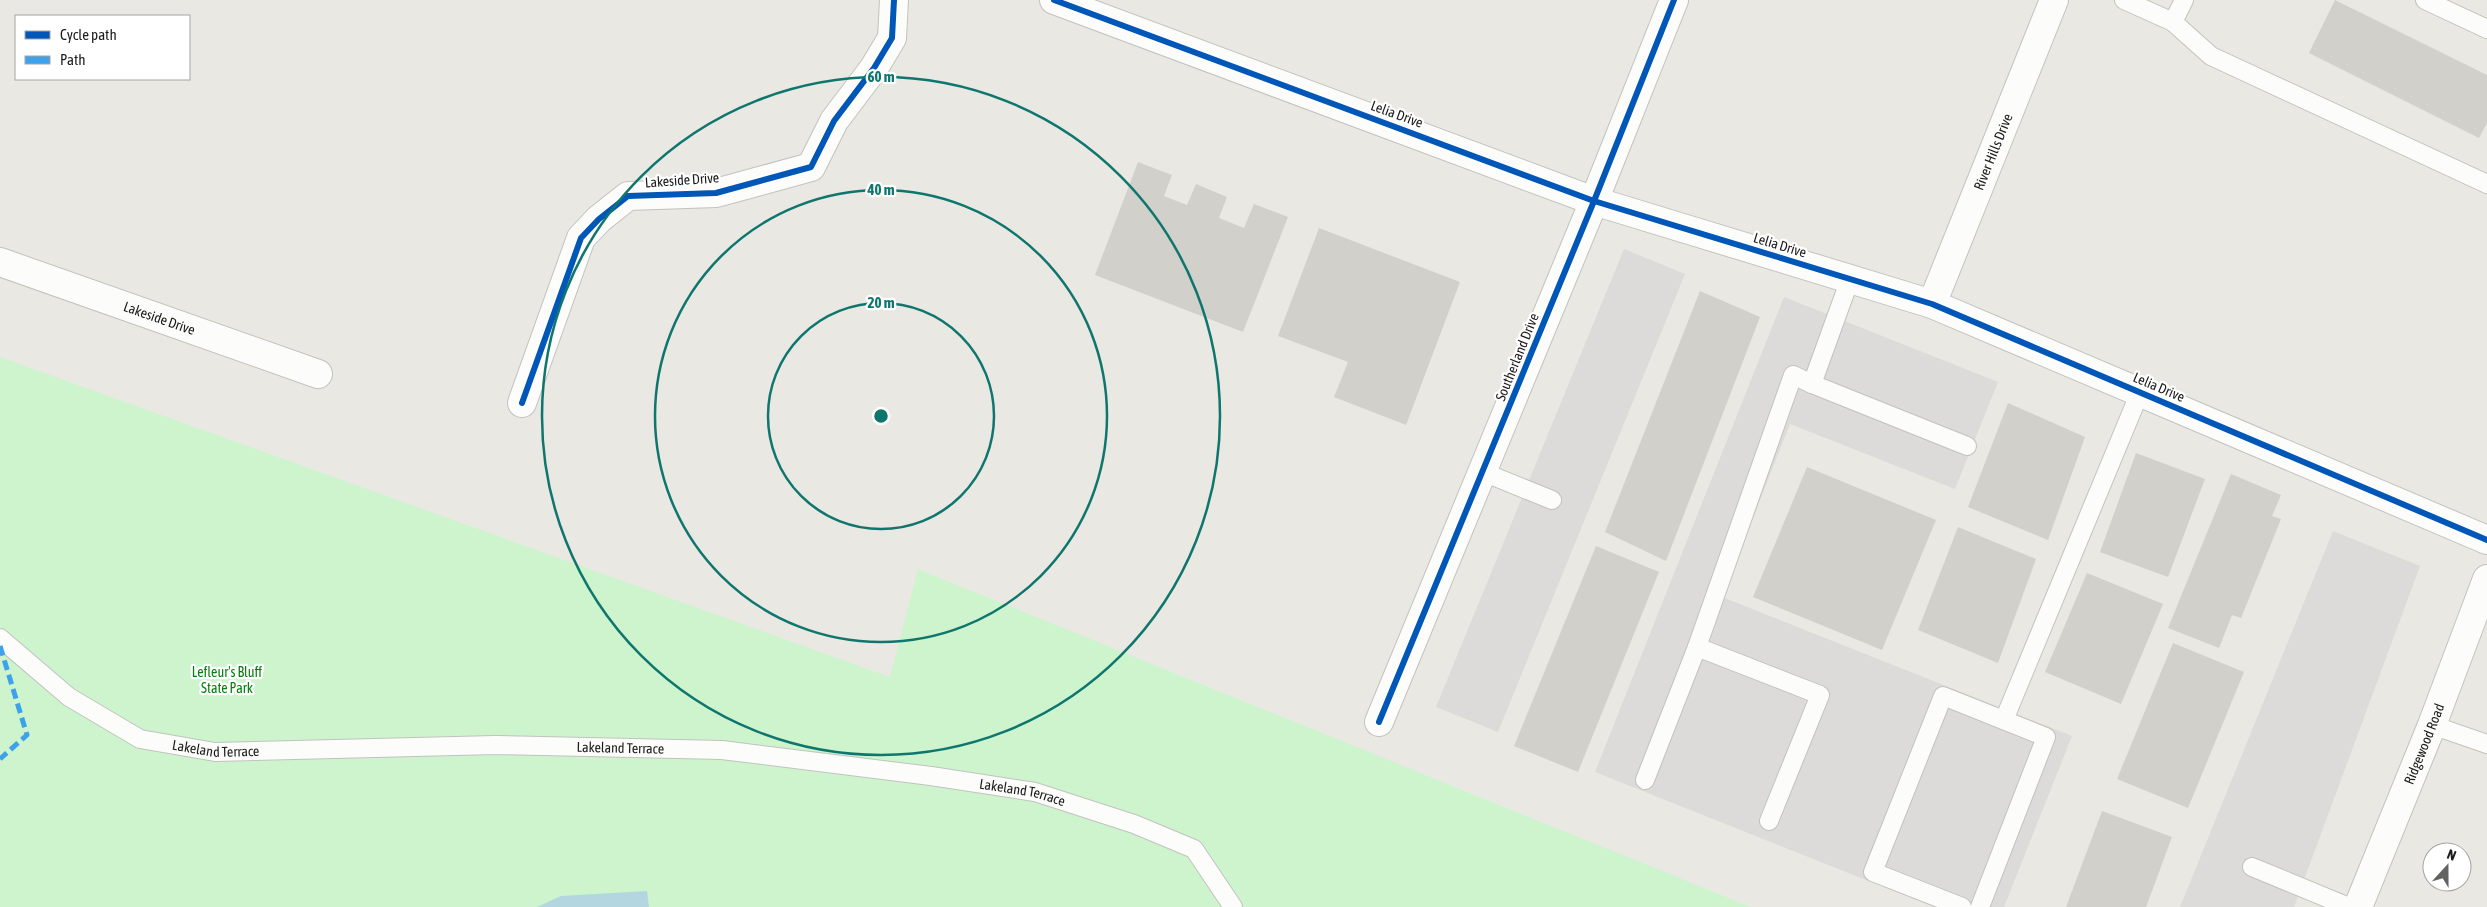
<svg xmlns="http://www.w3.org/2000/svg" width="2487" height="907" font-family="'Asap Condensed',sans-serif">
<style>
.park{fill:#cef4ce}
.parking{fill:#dcdbd9}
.water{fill:#b3d6e0}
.building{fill:#d2d0cb}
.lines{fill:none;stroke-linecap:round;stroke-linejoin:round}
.lane-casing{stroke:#c2c2bf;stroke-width:20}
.street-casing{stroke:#c2c2bf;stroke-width:30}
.lane{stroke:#fcfcfb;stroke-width:18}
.street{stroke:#fcfcfb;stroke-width:28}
.quiet{stroke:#3da2ea;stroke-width:5;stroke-dasharray:10 5;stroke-linecap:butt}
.cycleway-casing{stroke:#fff;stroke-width:9}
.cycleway{stroke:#0057b8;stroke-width:6}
.ring{fill:none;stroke:#0f766e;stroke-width:2.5}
.labels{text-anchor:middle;stroke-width:4.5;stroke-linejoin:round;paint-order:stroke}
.street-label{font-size:14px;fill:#1b1b1b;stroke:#fff}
.park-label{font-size:14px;fill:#047e11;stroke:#fff}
.centre{fill:#0f766e;stroke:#fff;stroke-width:2.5}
.ring-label{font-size:15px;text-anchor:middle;font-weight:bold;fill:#0f766e;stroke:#fff;stroke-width:4.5;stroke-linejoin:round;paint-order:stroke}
</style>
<rect width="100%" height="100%" fill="#eae8e2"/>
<!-- park -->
<path class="park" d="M0,357L890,677L918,569L1751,907H0Z"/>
<!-- parking -->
<g class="parking">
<path d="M1624,249L1685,274L1498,732L1436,707Z"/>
<path d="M1784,297L1998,382L1955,489L1790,424L1722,597L2072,736L2004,907H1934L1595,772Z"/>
<path d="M2333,531L2420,566L2294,907H2180Z"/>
</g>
<!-- water -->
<path class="water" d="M647,891L649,907H537L561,896Z"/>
<!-- building -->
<g class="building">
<path d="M2335,0L2487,75V123L2479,138L2309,53Z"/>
<path d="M1138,162L1172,175L1164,196L1187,205L1196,184L1227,197L1219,218L1244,228L1254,204L1288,217L1243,332L1095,275Z"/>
<path d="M1319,228L1460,282L1406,425L1334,397L1348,362L1278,336Z"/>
<path d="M1700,291L1760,317L1666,561L1605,532Z"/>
<path d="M2008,403L2085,437L2048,540L1968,507Z"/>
<path d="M2136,453L2205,479L2168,577L2100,552Z"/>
<path d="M1807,467L1936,520L1882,650L1753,597Z"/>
<path d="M2231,474L2281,495L2272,516L2281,519L2241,618L2232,615L2219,648L2168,628Z"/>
<path d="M1958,527L2036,559L1998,663L1918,630Z"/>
<path d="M1596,546L1659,572L1578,772L1514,746Z"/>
<path d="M2087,573L2163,604L2121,704L2045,672Z"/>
<path d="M2173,643L2244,672L2188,808L2117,779Z"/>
<path d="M2102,811L2172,837L2146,907H2066Z"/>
</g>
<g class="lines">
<defs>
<g id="lane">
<path d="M2124,0L2173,22"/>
<path d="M2184,0L2173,22L2211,56L2487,184"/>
<path d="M2425,0L2487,29"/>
<path d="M1850,279L1812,384L1967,446"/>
<path d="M1483,472L1552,500"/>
<path id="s1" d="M0,638L69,697L140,739L215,752L496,745L722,750L931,776L1035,792L1134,824L1194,849L1233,907"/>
<path d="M2004,720L2140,392"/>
<path d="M2432,725L2487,744"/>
<path d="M1645,780L1697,647"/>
<path d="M1769,821L1820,695L1697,647L1793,375L1812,384"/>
<path d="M2252,867L2349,907"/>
<path d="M1962,907L1873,872L1943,696L2046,737L1980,907"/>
</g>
<g id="street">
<path d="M1054,0L1594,201L1932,304L2487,540"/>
<path id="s2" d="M0,262L318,374"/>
<path id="s3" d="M1932,304L2054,0"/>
<path d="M522,403L581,238L599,219L628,196L716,193L811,167L834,121L874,68L892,38L894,0"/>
<path d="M1379,722L1594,201L1674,0"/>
<path id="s4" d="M2358,907L2432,725L2487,579"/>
</g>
</defs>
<!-- lane casing -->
<use href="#lane" class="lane-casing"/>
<!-- street casing -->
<use href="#street" class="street-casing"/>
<!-- lane -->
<use href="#lane" class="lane"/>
<!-- street -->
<use href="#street" class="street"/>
<!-- quiet -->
<path class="quiet" d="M0,646L27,735L0,759"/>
<defs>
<g id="cycleway">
<path d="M1054,0L1594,201L1932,304L2487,540"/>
<path d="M522,403L581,238L599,219L628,196L716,193L811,167L834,121L874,68L892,38L894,0"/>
<path d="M1379,722L1594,201L1674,0"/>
</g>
</defs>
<!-- cycleway casing -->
<use href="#cycleway" class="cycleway-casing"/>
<!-- cycleway -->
<use href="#cycleway" class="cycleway"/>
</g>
<!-- distance rings -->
<g class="ring">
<circle cx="881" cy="416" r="113"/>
<circle cx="881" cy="416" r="226"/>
<circle cx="881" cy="416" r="339"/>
</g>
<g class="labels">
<!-- street labels -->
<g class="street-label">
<text transform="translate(1397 114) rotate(20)" y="5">Lelia Drive</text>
<text dy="5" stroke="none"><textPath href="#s3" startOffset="164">River Hills Drive</textPath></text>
<text transform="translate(682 180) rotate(-4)" y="5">Lakeside Drive</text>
<text transform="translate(1780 245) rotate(17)" y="5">Lelia Drive</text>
<text dy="5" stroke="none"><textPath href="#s2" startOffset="169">Lakeside Drive</textPath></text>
<text transform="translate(1517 357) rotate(-68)" y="5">Southerland Drive</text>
<text transform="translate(2159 387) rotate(23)" y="5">Lelia Drive</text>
<text dy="5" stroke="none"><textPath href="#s4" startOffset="176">Ridgewood Road</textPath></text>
<text dy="5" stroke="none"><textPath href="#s1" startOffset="250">Lakeland Terrace</textPath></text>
<text dy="5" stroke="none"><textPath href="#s1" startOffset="655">Lakeland Terrace</textPath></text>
<text dy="5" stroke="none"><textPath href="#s1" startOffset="1060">Lakeland Terrace</textPath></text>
</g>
<!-- park labels -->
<g class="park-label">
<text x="227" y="677">Lefleur's Bluff<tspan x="227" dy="16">State Park</tspan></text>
</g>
</g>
<circle cx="881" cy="416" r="8" class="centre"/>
<g class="ring-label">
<text x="881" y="82">60 m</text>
<text x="881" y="195">40 m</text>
<text x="881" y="308">20 m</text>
</g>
<!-- legend -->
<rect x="15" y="15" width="175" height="65" fill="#ffffff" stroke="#a4a4a4"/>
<rect x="25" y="31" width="25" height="8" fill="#0057b8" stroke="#a4a4a4"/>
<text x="60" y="40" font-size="15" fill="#1b1b1b">Cycle path</text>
<rect x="25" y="56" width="25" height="8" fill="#3da2ea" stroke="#a4a4a4"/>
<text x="60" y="65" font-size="15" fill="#1b1b1b">Path</text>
<!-- north arrow -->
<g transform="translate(2447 867) rotate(21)"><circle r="24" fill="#ffffff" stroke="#a4a4a4"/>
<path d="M0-4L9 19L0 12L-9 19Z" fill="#636361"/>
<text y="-8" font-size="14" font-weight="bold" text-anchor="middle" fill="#1b1b1b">N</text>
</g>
</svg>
